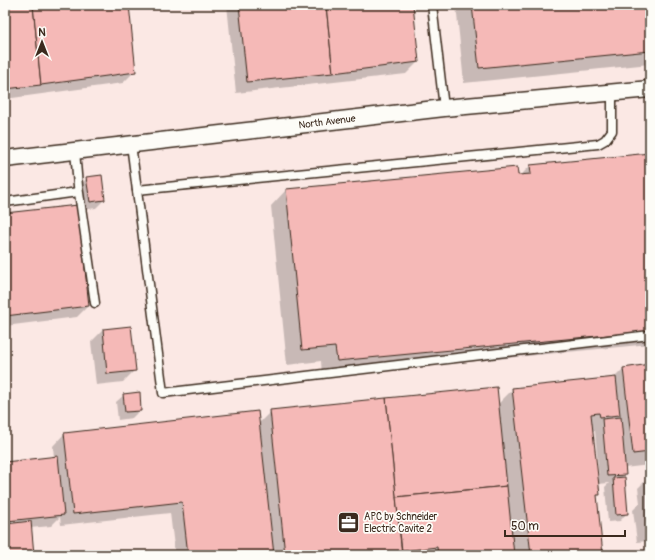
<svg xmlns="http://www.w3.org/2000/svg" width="655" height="560" font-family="Pangolin,sans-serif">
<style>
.built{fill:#fbe8e4}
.shadow{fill:#0003;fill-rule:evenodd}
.building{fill:#f5b9b7;stroke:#3b2a1e}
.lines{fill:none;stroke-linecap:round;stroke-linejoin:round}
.service-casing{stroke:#3b2a1e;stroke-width:11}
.minor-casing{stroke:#3b2a1e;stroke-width:19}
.service{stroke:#fdfcf7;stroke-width:8}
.minor{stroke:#fdfcf7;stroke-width:16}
.labels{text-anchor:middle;stroke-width:3.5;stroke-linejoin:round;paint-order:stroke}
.street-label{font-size:10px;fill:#3b2a1e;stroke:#fdfcf7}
.poi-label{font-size:10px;fill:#3b2a1e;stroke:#fdfcf7;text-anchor:start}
</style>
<rect width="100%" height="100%" fill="#fdfcf7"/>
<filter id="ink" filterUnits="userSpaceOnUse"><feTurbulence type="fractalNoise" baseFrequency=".025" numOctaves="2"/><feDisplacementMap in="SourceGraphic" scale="8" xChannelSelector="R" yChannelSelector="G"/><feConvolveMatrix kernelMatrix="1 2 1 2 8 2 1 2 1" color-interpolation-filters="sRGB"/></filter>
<g filter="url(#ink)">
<!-- built -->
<rect class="built" x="5" y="5" width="645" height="550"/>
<!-- shadow -->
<g class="shadow">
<path d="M5,5H128L135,71L123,83L5,99Z"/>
<path d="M227,5H412L418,62L406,74L236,93Z"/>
<path d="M456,5H650V64L464,83Z"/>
<path d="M650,154V344L322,376L321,361L287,365L271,206L286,190L517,176H520L530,166Z"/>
<path d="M87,178L104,200L96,208L82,210L79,186Z"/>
<path d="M5,214L88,306L77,317L5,326Z"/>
<path d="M103,330L135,370L123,382L96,385L91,342Z"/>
<path d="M650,365V465L624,468L625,474L621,478L627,513L620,521L608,522L605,487L609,483L598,484L599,494L596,497L602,555H175L170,513L61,525L60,517L51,526L30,528L33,555H5V463L54,458L53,446L64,434L259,423L271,411L498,404L513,389L614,378L624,368ZM592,431H595L599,479H597Z"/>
<path d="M124,395L140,410L132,418L118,420L116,402Z"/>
<path d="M650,476V555H649L647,541L637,542L633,510L640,503L638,488Z"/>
</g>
<!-- building -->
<g class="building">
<path d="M5,5H33L41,85L5,89Z"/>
<path d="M33,5H129L136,72L41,85Z"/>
<path d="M239,5H326L333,73L247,82Z"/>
<path d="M326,5H413L419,62L333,73Z"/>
<path d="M472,5H650V51L479,68Z"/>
<path d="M650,153V331L337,361L335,347L302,350L286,189L517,167L518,175L531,174L530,165Z"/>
<path d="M102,175L105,200L90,202L86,177Z"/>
<path d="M78,205L89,306L5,316V213Z"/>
<path d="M131,326L136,371L107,374L103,329Z"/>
<path d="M650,364V452L633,454L623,368Z"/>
<path d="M616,377L620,415L600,417L599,413L591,414L600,495H597L603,555H531L512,388Z"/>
<path d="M497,387L507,486L396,497L386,398Z"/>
<path d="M140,392L141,411L125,412L123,394Z"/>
<path d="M386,398L402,555H285L270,410Z"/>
<path d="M258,411L274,555H188L182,502L73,514L64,433Z"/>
<path d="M621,417L626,475L607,476L602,419Z"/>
<path d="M58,456L64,515L7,521L5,500V462Z"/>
<path d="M625,477L628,514L616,515L613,478Z"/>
<path d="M507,486L514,555H438L437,547L402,551L396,497Z"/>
<path d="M5,519L6,524L31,521L34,555H5Z"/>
</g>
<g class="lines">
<defs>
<g id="service">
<path d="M432,5L444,108"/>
<path d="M131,144L163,393L650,335"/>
<path d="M75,151L78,186L95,303"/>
<path d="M137,190L598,144L605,140L612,131V92"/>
<path d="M5,202L78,192"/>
</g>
<path id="minor" d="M5,159L444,108L650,89"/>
</defs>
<!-- service casing -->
<use href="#service" class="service-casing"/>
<!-- minor casing -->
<use href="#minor" class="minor-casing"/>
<!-- service -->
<use href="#service" class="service"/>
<!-- minor -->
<use href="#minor" class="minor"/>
</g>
</g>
<!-- icons -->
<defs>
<symbol id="office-square" viewBox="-11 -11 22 22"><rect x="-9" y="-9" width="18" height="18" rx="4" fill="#3b2a1e" stroke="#fdfcf7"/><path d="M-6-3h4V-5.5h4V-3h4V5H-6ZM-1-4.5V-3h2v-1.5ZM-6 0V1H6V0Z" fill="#fff"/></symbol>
</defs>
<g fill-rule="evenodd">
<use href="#office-square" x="336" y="510" width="25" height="25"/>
</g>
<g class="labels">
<!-- street labels -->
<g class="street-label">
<text transform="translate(327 121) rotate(-7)" y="4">North Avenue</text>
</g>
<!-- poi labels -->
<g class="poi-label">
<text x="364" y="520">APC by Schneider<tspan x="364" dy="12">Electric Cavite 2</tspan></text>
</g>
</g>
<!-- margin -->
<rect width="655" height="560" fill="none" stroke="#fdfcf7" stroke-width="20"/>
<rect x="10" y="10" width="635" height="540" fill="none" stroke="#3b2a1e" stroke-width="1.5" filter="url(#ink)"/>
<!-- north arrow -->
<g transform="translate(42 42)" stroke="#fdfcf7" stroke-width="3" paint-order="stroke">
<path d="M0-3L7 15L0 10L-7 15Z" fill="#3b2a1e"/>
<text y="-6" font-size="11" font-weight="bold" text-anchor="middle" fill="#3b2a1e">N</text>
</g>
<!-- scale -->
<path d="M505 530v6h120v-6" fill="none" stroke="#3b2a1e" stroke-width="2"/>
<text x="511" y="530" font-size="12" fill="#3b2a1e" stroke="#fdfcf7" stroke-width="3" paint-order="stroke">50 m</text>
</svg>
